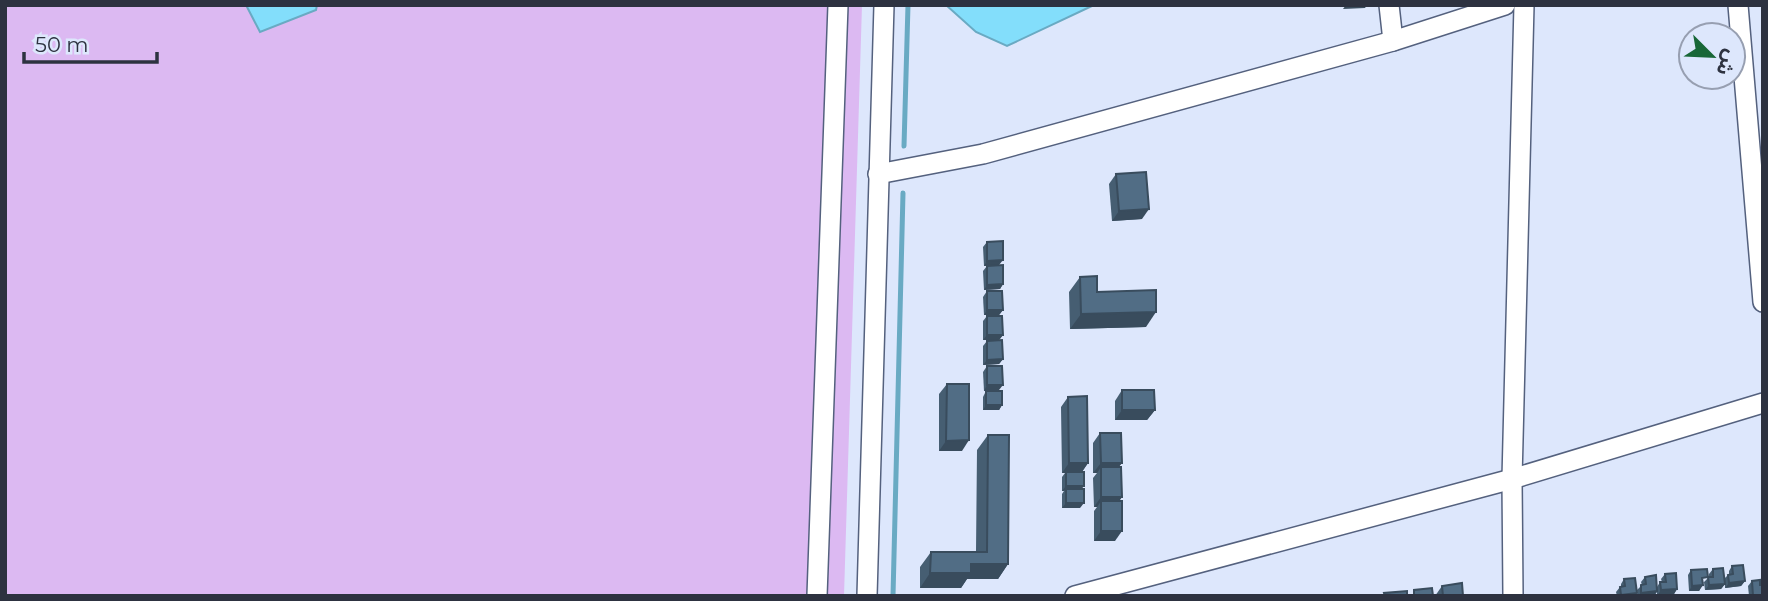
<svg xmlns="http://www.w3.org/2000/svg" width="1768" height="601" font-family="Montserrat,'Noto Sans Arabic',sans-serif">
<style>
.green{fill:#dcb9f2}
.water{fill:#83defb;stroke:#69aac3;stroke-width:2}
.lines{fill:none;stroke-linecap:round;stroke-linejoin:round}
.stream{stroke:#69aac3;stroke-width:5}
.minor-casing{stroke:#54617e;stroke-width:22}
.minor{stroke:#fff;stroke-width:19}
.wall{fill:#465e72}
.shaded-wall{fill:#394c5d}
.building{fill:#516d85;stroke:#394c5d;stroke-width:2}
</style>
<rect width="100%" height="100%" fill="#dde7fc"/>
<!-- green -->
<path class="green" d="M5,5H246L260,32L316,10L317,5H862L844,596H5Z"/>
<!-- water -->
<g class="water">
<path d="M246,5H317L316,10L260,32Z"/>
<path d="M946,5H1094L1007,46L976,32Z"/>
</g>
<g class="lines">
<!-- stream -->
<g class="stream">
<path d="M904,146L908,5"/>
<path d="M893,596L903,193"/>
</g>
<defs>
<g id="minor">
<path d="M1389,5L1393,41"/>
<path d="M1738,5L1763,302"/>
<path d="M878,174L983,154L1393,41L1505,5"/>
<path d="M817,596L838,5"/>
<path d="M867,596L884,5"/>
<path d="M1075,596L1512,479L1763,403"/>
<path d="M1513,596L1512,479L1524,5"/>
</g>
</defs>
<!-- minor casing -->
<use href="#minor" class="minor-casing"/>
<!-- minor -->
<use href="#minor" class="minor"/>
</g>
<!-- wall -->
<g class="wall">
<path d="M1116,174L1142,219L1112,221L1109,184Z"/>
<path d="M987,242L999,265L1003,284L1000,289L984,290L983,271L987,266H993H984L983,247Z"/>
<path d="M1080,277L1097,292L1146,327L1070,329L1069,292Z"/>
<path d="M987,291L1003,310L999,315H984L983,297Z"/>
<path d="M987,316L1003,335L999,340H983V321Z"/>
<path d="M987,341L1003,359L999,364L983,365V346Z"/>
<path d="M987,366L999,390L984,391L983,372Z"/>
<path d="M947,384L962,451H939V394Z"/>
<path d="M1122,390L1155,410L1147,420H1115V401Z"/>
<path d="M986,391L1002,405L999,410H983V397Z"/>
<path d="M1068,397L1088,463L1082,472L1080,508H1062V494L1064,491H1062V477L1065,473H1062L1061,407Z"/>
<path d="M1100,433L1122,463L1118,467L1122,497L1119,501L1115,541H1094V511L1097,507H1094L1093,478L1097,473H1093V443Z"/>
<path d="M988,435L1008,564L998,579H967L961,588H920V567L931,552H976L977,450Z"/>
<path d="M1732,566L1745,581L1741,586L1725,588V584L1721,589L1705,590L1704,582L1709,577V574L1713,569L1724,579L1728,575H1729V571Z"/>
<path d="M1691,570L1704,583H1703L1699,591H1689L1688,575Z"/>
<path d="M1665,574L1677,589L1674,594L1657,596V592L1654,596H1638L1637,590L1642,585L1641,582L1645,577L1657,587L1660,582H1662L1661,579Z"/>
<path d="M1624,579L1637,593L1635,596H1617L1616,592L1620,587H1621V584Z"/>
<path d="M1752,581L1763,596H1749L1748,586Z"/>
<path d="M1442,586L1463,596H1435Z"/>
</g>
<!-- shaded-wall -->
<g class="shaded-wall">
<path d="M1346,5H1367L1365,8L1343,9Z"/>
<path d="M1149,209L1142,219L1112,221L1119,211Z"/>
<path d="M1003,260L999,265L984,266L987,261Z"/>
<path d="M1003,284L1000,289L984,290L987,285Z"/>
<path d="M987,310H1003L999,315H984Z"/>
<path d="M1156,312L1146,327L1070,329L1081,314Z"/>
<path d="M987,335H1003L999,340H983Z"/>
<path d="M1003,359L999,364L983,365L987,360Z"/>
<path d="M987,385H1003L999,390L984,391Z"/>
<path d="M986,405H1002L999,410H983Z"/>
<path d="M1122,410H1155L1147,420H1115Z"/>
<path d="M969,440L962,451H939L946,441Z"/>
<path d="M1069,463H1088L1081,473H1062Z"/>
<path d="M1101,463H1122L1114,473L1101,467L1097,473H1093Z"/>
<path d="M1066,486H1084L1080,491L1066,489L1064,491H1062Z"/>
<path d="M1101,497H1122L1115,507L1101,501L1097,507H1094Z"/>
<path d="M1066,503H1084L1080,508H1062Z"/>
<path d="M1101,531H1122L1115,541H1094Z"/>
<path d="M971,564H1008L998,579H967L961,588H920L930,573Z"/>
<path d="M1745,581L1741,586L1725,588L1729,583Z"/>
<path d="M1725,584L1721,589L1705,590L1709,585Z"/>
<path d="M1703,585L1699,591H1689L1692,586Z"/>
<path d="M1677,589L1674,594L1657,596L1661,590Z"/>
<path d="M1657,591L1654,596H1639L1641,593Z"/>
</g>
<!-- building -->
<g class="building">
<path d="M1146,172L1149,209L1119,211L1116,174Z"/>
<path d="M1003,241V260L987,261V242Z"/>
<path d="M1003,265V284L987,285V266Z"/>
<path d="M1097,276V292L1156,290V312L1081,314L1080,277Z"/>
<path d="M987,291H1002L1003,310H987Z"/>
<path d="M987,316H1002L1003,335H987Z"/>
<path d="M1002,340L1003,359L987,360V341Z"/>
<path d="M987,366H1002L1003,385H987Z"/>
<path d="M947,384H969V440L946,441Z"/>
<path d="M1122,390H1154L1155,410H1122Z"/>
<rect x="986" y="391" width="16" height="14"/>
<path d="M1087,396L1088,463H1069L1068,397Z"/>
<path d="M1100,433H1121L1122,463H1101Z"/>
<path d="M988,435H1009L1008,564H971V573H930L931,552H987Z"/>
<path d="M1101,467H1121L1122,497H1101Z"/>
<rect x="1066" y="472" width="18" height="14"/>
<rect x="1066" y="489" width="18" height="14"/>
<rect x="1101" y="501" width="21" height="30"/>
<path d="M1743,565L1745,581L1729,583L1728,575L1733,574L1732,566Z"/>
<path d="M1723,568L1725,584L1709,585L1708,577H1713V569Z"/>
<path d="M1707,569L1708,577L1702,578L1703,585L1692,586L1691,570Z"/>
<path d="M1676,573L1677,589L1661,590L1660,582H1666L1665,574Z"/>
<path d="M1656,575L1657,591L1641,593V585L1646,584L1645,577Z"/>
<path d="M1635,578L1637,593L1621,595L1620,587L1625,586L1624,579Z"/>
<path d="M1760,580V585H1763V596H1753L1752,581Z"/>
<path d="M1462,583L1463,596H1443L1442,586Z"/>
<path d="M1432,588L1433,596H1414V590Z"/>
<path d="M1407,591V596H1385L1384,593Z"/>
</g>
<!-- border -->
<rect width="1768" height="601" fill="none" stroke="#2d3240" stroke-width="14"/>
<!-- north arrow -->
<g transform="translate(1712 56) rotate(114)"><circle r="33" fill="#dde7fc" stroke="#979fb1" stroke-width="2"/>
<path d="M0-5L12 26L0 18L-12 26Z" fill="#186737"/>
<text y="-10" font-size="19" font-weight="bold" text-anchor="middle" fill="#2d3240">ش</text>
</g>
<!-- scale -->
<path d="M24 52v10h133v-10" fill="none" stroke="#2d3240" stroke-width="3.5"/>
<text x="35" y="52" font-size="21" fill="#2d3240" stroke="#dde7fc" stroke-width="5" paint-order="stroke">50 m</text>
</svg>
